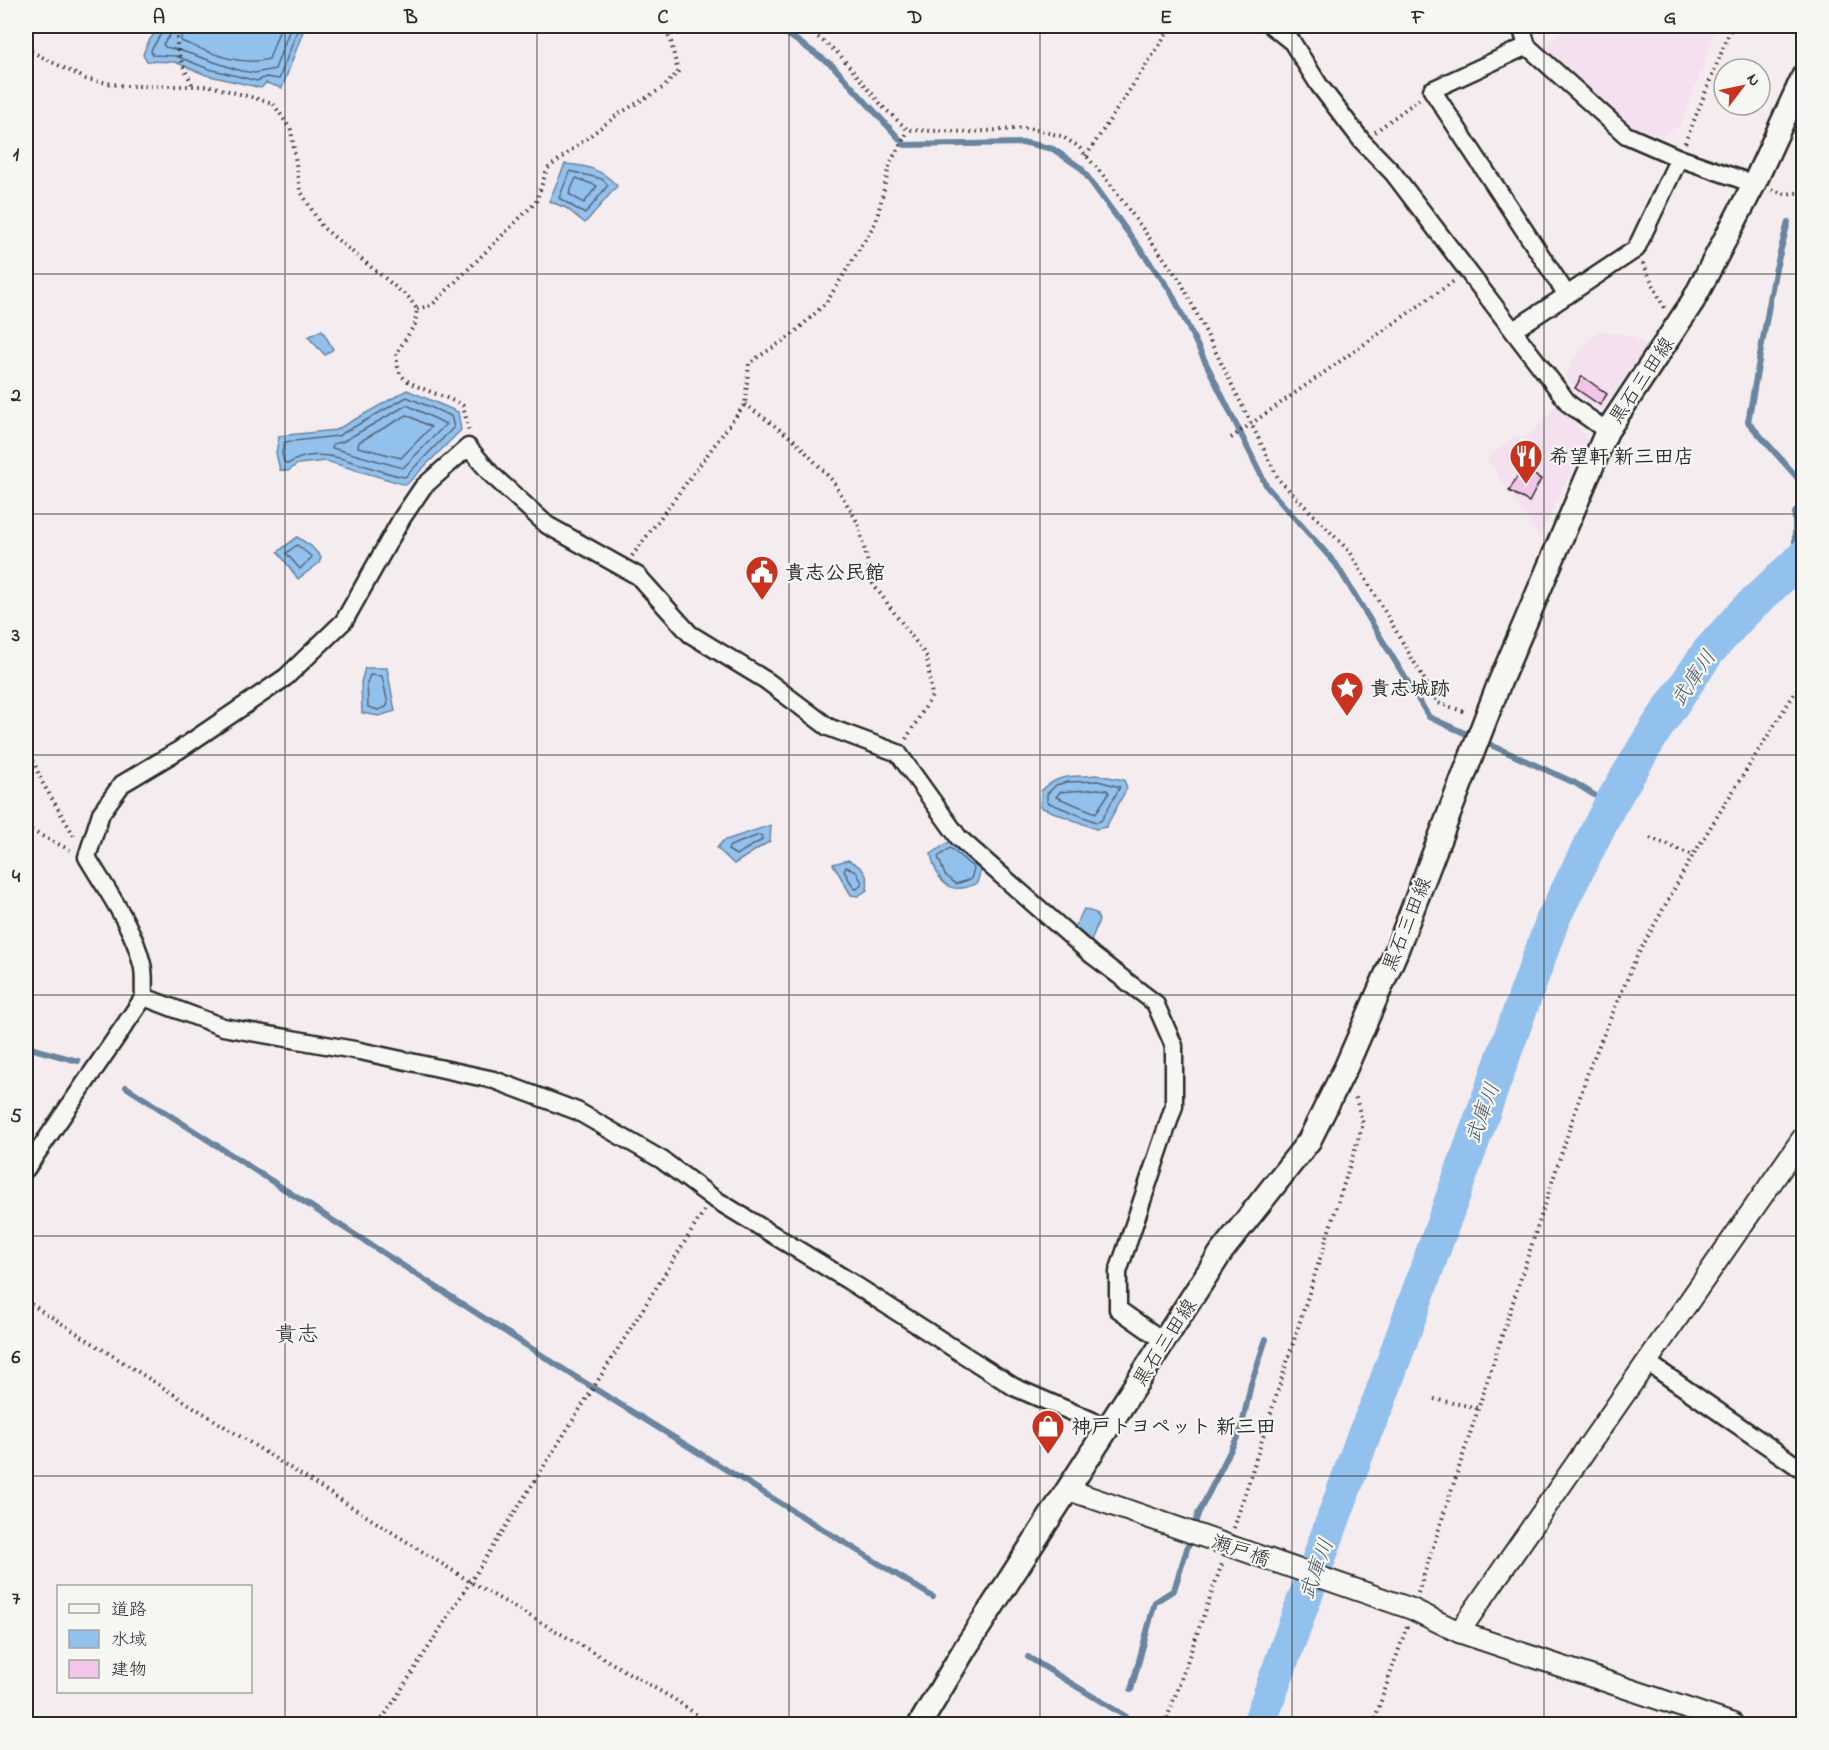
<svg xmlns="http://www.w3.org/2000/svg" width="1829" height="1750" font-family="'Indie Flower','Klee One',sans-serif">
<style>
.built{fill:#f4e0ee}
.water{fill:#93c1ed;stroke:#69859f;stroke-width:1.5}
.lines{fill:none;stroke-linecap:round;stroke-linejoin:round}
.shore{stroke:#556779;stroke-width:1.5}
.stream{stroke:#69859f;stroke-width:6}
.river{stroke:#93c1ed;stroke-width:34}
.building{fill:#f3c5e9;stroke:#2b2b2b;stroke-width:1.5}
.minor-casing{stroke:#2b2b2b;stroke-width:21}
.tertiary-casing{stroke:#2b2b2b;stroke-width:24}
.secondary-casing{stroke:#2b2b2b;stroke-width:27}
.path{stroke:#2b2b2b;stroke-width:4;stroke-dasharray:1.5 4.5;stroke-linecap:butt}
.minor{stroke:#f6f6f2;stroke-width:16}
.tertiary{stroke:#f6f6f2;stroke-width:20}
.secondary{stroke:#f6f6f2;stroke-width:22}
.grid{fill:none;stroke:#2b2b2b;stroke-width:1.5;stroke-opacity:0.55}
.labels{text-anchor:middle;stroke-width:4.5;stroke-linejoin:round;paint-order:stroke}
.street-label{font-size:20px;fill:#2b2b2b;stroke:#f6f6f2}
.poi-label{font-size:20px;font-weight:bold;fill:#2b2b2b;stroke:#f6f6f2;text-anchor:start}
.water-label{font-size:21px;font-style:italic;fill:#4a5865;stroke:#f6f6f2}
.quarter-label{font-size:22px;fill:#2b2b2b;stroke:#f6f6f2}
.neatline{fill:none;stroke:#2b2b2b;stroke-width:2}
.grid-label{font-size:20px;text-anchor:middle;font-weight:bold;fill:#2b2b2b}
</style>
<rect width="100%" height="100%" fill="#f5ecf0"/>
<filter id="ink" filterUnits="userSpaceOnUse"><feTurbulence type="fractalNoise" baseFrequency=".0167" numOctaves="2"/><feDisplacementMap in="SourceGraphic" scale="12" xChannelSelector="R" yChannelSelector="G"/><feConvolveMatrix kernelMatrix="1 2 1 2 8 2 1 2 1" color-interpolation-filters="sRGB"/></filter>
<g filter="url(#ink)">
<!-- built -->
<g class="built">
<path d="M1565,26H1718L1681,124L1661,137L1632,125L1618,117L1545,49Z"/>
<path d="M1598,331L1634,336L1647,348L1602,410L1581,397L1565,375L1572,366L1570,363Z"/>
<path d="M1560,402L1587,440L1539,537L1487,459L1514,436L1522,442Z"/>
</g>
<!-- water -->
<g class="water">
<path d="M166,26H305L282,88L266,83L261,88L206,75L175,62L147,61L143,55C147,42 153,31 166,26Z"/>
<path d="M565,164C586,165 603,170 617,186L585,223L566,208L549,201Z"/>
<path d="M322,330L333,349L325,355L308,337Z"/>
<path d="M407,390L458,412L461,430L406,485L326,461L298,464L288,471L280,470L276,453L279,436L336,430Z"/>
<path d="M297,537L311,546L321,557L319,563L298,579L278,552Z"/>
<path d="M365,668H387L395,711L379,716L362,713L361,682Z"/>
<path d="M1097,775L1124,780L1127,788L1106,827L1096,829L1040,807L1041,791C1060,772 1073,778 1097,775Z"/>
<path d="M771,825L770,841L734,864L717,848L723,841Z"/>
<path d="M952,840L982,866L977,883C949,897 937,882 931,854Z"/>
<path d="M848,860C861,866 870,874 867,890L858,896L851,895L833,864Z"/>
<path d="M1084,909L1096,913L1099,920L1091,941L1074,929Z"/>
</g>
<g class="lines">
<!-- shore -->
<g class="shore">
<path d="M166,26L151,50L152,55L176,56L209,69L257,81L266,77L279,79L299,26"/>
<path d="M173,26L171,34L163,44L165,47L179,50L241,71L255,73L275,69L291,26"/>
<path d="M182,26L181,41C209,52 239,67 269,59L281,26"/>
<path d="M570,171L602,179L608,185L585,214L559,198Z"/>
<path d="M576,178L597,186L584,203L569,194Z"/>
<path d="M407,397L451,416L454,427L405,477C369,472 322,440 288,464L284,462L282,453L285,442L338,436Z"/>
<path d="M407,405L446,424L403,468L332,448L333,444L342,442Z"/>
<path d="M407,415L431,427L401,458L358,447L359,442Z"/>
<path d="M297,545L312,557L300,569L286,553Z"/>
<path d="M370,675L382,676L388,704L386,707L378,710L368,707L367,683Z"/>
<path d="M1098,781L1120,787L1101,821L1096,822L1047,802V794L1056,785L1067,782Z"/>
<path d="M1098,789L1107,790L1109,793L1096,813L1056,797L1060,792Z"/>
<path d="M759,835L762,836V840L736,855L728,850L730,846Z"/>
<path d="M950,848L974,868L971,879L956,884L945,875L938,857Z"/>
<path d="M846,867L856,871L862,883L857,889L854,888L844,871Z"/>
</g>
<!-- stream -->
<g class="stream">
<path d="M776,26L833,66L905,145L1027,143L1053,149L1081,168L1170,290L1267,487L1336,564L1429,717L1575,783L1610,805"/>
<path d="M1788,222L1775,272L1748,422L1804,485"/>
<path d="M1795,562V513L1804,500"/>
<path d="M26,1047L78,1061"/>
<path d="M126,1087L574,1376L933,1597"/>
<path d="M1028,1657L1125,1716L1122,1724"/>
<path d="M1131,1690L1155,1602L1174,1590L1198,1514L1241,1430L1251,1384L1266,1339"/>
</g>
<!-- river -->
<path class="river" d="M1259,1724L1363,1437L1379,1401L1553,919L1610,805L1655,730L1708,652L1743,613L1804,556"/>
</g>
<!-- building -->
<g class="building">
<path d="M1582,376L1607,394L1600,405L1575,388Z"/>
<path d="M1522,468L1541,479L1529,502L1509,491Z"/>
</g>
<g class="lines">
<defs>
<g id="minor">
<path d="M1272,26L1292,42L1319,85L1362,141L1393,173L1569,404L1607,431"/>
<path d="M1521,26L1527,46L1626,135L1679,158L1754,184"/>
<path d="M1527,46L1432,90L1567,295L1636,249L1679,158"/>
<path d="M1515,329L1567,295"/>
<path d="M144,997L223,1027L360,1051L494,1080L577,1111L662,1160L713,1198L849,1281L1014,1387L1109,1428"/>
<path d="M26,1169L144,997C143,986 145,974 142,964C133,926 107,891 87,857L101,813L122,784L179,750L286,677L344,621L402,518L423,487L468,447L492,475L547,525L638,576L690,634L767,681L828,727L898,753L959,838L1092,955L1155,1003L1174,1046V1106L1118,1272V1309L1165,1342"/>
<path d="M1647,1362L1804,1471"/>
</g>
<g id="tertiary">
<path d="M1069,1490L1412,1609L1459,1632L1733,1724"/>
<path d="M1459,1632L1804,1136"/>
</g>
<path id="secondary" d="M920,1724L964,1650L1222,1251L1309,1141L1346,1067L1396,952L1499,684L1607,431L1693,301L1754,184L1804,75"/>
</defs>
<!-- minor casing -->
<use href="#minor" class="minor-casing"/>
<!-- tertiary casing -->
<use href="#tertiary" class="tertiary-casing"/>
<!-- secondary casing -->
<use href="#secondary" class="secondary-casing"/>
<!-- path -->
<g class="path">
<path d="M181,26C170,46 184,67 193,86"/>
<path d="M804,26L839,54L884,108L908,130L971,132L1028,128L1061,136L1078,146L1111,185L1181,282L1279,480L1350,552L1438,703L1466,712"/>
<path d="M26,49L86,79L124,86H210L273,103L291,130L300,190L322,227L409,298L417,309L415,324L396,354C397,359 397,368 400,373C408,388 447,395 463,406L469,431"/>
<path d="M1375,132L1419,99"/>
<path d="M1685,143L1732,26"/>
<path d="M1086,156L1172,26"/>
<path d="M1772,190L1785,194L1804,192"/>
<path d="M1643,263L1664,308"/>
<path d="M417,309L432,305L536,202L547,169L617,115L664,87L678,72L671,42L663,26"/>
<path d="M745,404L794,440L833,481L858,523L873,584L927,657L932,696L906,739"/>
<path d="M1231,438L1454,281"/>
<path d="M632,556L745,404L749,363L792,335L826,303L876,222L890,163L908,131"/>
<path d="M26,744L42,782L76,839"/>
<path d="M26,828L72,851"/>
<path d="M1650,838L1693,855"/>
<path d="M26,1301L469,1581L674,1699L710,1724"/>
<path d="M1434,1399L1478,1408"/>
<path d="M1234,1528L1363,1124L1355,1095"/>
<path d="M1418,1593L1589,1069L1636,958L1693,855L1804,678"/>
<path d="M379,1724C489,1554 597,1383 704,1211"/>
<path d="M1165,1724L1223,1561"/>
<path d="M1373,1724L1407,1626"/>
</g>
<!-- minor -->
<use href="#minor" class="minor"/>
<!-- tertiary -->
<use href="#tertiary" class="tertiary"/>
<!-- secondary -->
<use href="#secondary" class="secondary"/>
</g>
</g>
<!-- grid -->
<path class="grid" d="M285,26V1724M537,26V1724M789,26V1724M1040,26V1724M1292,26V1724M1544,26V1724M26,274H1804M26,514H1804M26,755H1804M26,995H1804M26,1236H1804M26,1476H1804"/>
<!-- icons -->
<defs>
<symbol id="restaurant-pin" viewBox="-11 -11 22 30"><path d="M0 17L-7.5 6A9.5 9.5 0 1 1 7.5 6Z" fill="#c8321e" stroke="#f6f6f2"/><path d="M-5-6h1v4h1v-4h1v4h1v-4h1v5L-1.5 .5V6h-2V.5L-5-1ZM5-6V6H3V1.5H1.5Q1.5-4 5-6Z" fill="#fff"/></symbol>
<symbol id="civic-pin" viewBox="-11 -11 22 30"><path d="M0 17L-7.5 6A9.5 9.5 0 1 1 7.5 6Z" fill="#c8321e" stroke="#f6f6f2"/><path d="M-.6-6.5H3V-4.5H.6V-3L4-1V1h2V6H-6V1h2V-1L-.6-3ZM-1.2 2.5V6h2.4V2.5Z" fill="#fff"/></symbol>
<symbol id="sight-pin" viewBox="-11 -11 22 30"><path d="M0 17L-7.5 6A9.5 9.5 0 1 1 7.5 6Z" fill="#c8321e" stroke="#f6f6f2"/><path d="M0-6L1.8-2.2L6-1.7L2.9 1.2L3.7 5.4L0 3.3L-3.7 5.4L-2.9 1.2L-6-1.7L-1.8-2.2Z" fill="#fff"/></symbol>
<symbol id="shop-pin" viewBox="-11 -11 22 30"><path d="M0 17L-7.5 6A9.5 9.5 0 1 1 7.5 6Z" fill="#c8321e" stroke="#f6f6f2"/><path d="M-5-2.5h2.3a2.7 3.5 0 0 1 5.4 0H5L5.5 6h-11ZM-1.5-2.5h3a1.5 2.3 0 0 0-3 0Z" fill="#fff"/></symbol>
</defs>
<g fill-rule="evenodd">
<use href="#restaurant-pin" x="1507" y="437" width="38" height="52"/>
<use href="#civic-pin" x="743" y="553" width="38" height="52"/>
<use href="#sight-pin" x="1328" y="669" width="38" height="52"/>
<use href="#shop-pin" x="1029" y="1407" width="38" height="52"/>
</g>
<g class="labels">
<!-- street labels -->
<g class="street-label">
<text transform="translate(1641 380) rotate(-56)" y="7">黒石三田線</text>
<text transform="translate(1406 924) rotate(-68)" y="7">黒石三田線</text>
<text transform="translate(1164 1342) rotate(-57)" y="7">黒石三田線</text>
<text transform="translate(1241 1550) rotate(19)" y="7">瀬戸橋</text>
</g>
<!-- poi labels -->
<g class="poi-label">
<text x="1549" y="463">希望軒 新三田店</text>
<text x="785" y="579">貴志公民館</text>
<text x="1370" y="695">貴志城跡</text>
<text x="1071" y="1433">神戸トヨペット 新三田</text>
</g>
<!-- water labels -->
<g class="water-label">
<text transform="translate(1693 678) rotate(-56)" y="7">武庫川</text>
<text transform="translate(1482 1113) rotate(-70)" y="7">武庫川</text>
<text transform="translate(1316 1569) rotate(-70)" y="7">武庫川</text>
</g>
<!-- quarter labels -->
<g class="quarter-label">
<text x="297" y="1341">貴志</text>
</g>
</g>
<!-- margin -->
<rect width="1829" height="1750" fill="none" stroke="#f6f6f2" stroke-width="66"/>
<!-- legend -->
<rect x="57" y="1585" width="195" height="108" fill="#f6f6f2" stroke="#a5a5a2" stroke-width="1.5"/>
<rect x="69" y="1604" width="30" height="9" fill="#f6f6f2" stroke="#a5a5a2" stroke-width="1.5"/>
<text x="111" y="1615" font-size="18" fill="#2b2b2b">道路</text>
<rect x="69" y="1630" width="30" height="18" fill="#93c1ed" stroke="#a5a5a2" stroke-width="1.5"/>
<text x="111" y="1645" font-size="18" fill="#2b2b2b">水域</text>
<rect x="69" y="1660" width="30" height="18" fill="#f3c5e9" stroke="#a5a5a2" stroke-width="1.5"/>
<text x="111" y="1675" font-size="18" fill="#2b2b2b">建物</text>
<!-- north arrow -->
<g transform="translate(1742 87) rotate(58)"><circle r="28" fill="#f6f6f2" stroke="#a5a5a2" stroke-width="1.5"/>
<path d="M0-4.5L10 22L0 15L-10 22Z" fill="#c8321e"/>
<text y="-9" font-size="16" font-weight="bold" text-anchor="middle" fill="#2b2b2b">N</text>
</g>
<rect x="33" y="33" width="1763" height="1684" class="neatline"/>
<g class="grid-label">
<text x="159" y="23">A</text>
<text x="411" y="23">B</text>
<text x="663" y="23">C</text>
<text x="915" y="23">D</text>
<text x="1166" y="23">E</text>
<text x="1418" y="23">F</text>
<text x="1670" y="23">G</text>
<text x="16" y="160">1</text>
<text x="16" y="401">2</text>
<text x="16" y="641">3</text>
<text x="16" y="882">4</text>
<text x="16" y="1122">5</text>
<text x="16" y="1363">6</text>
<text x="16" y="1604">7</text>
</g>
</svg>
